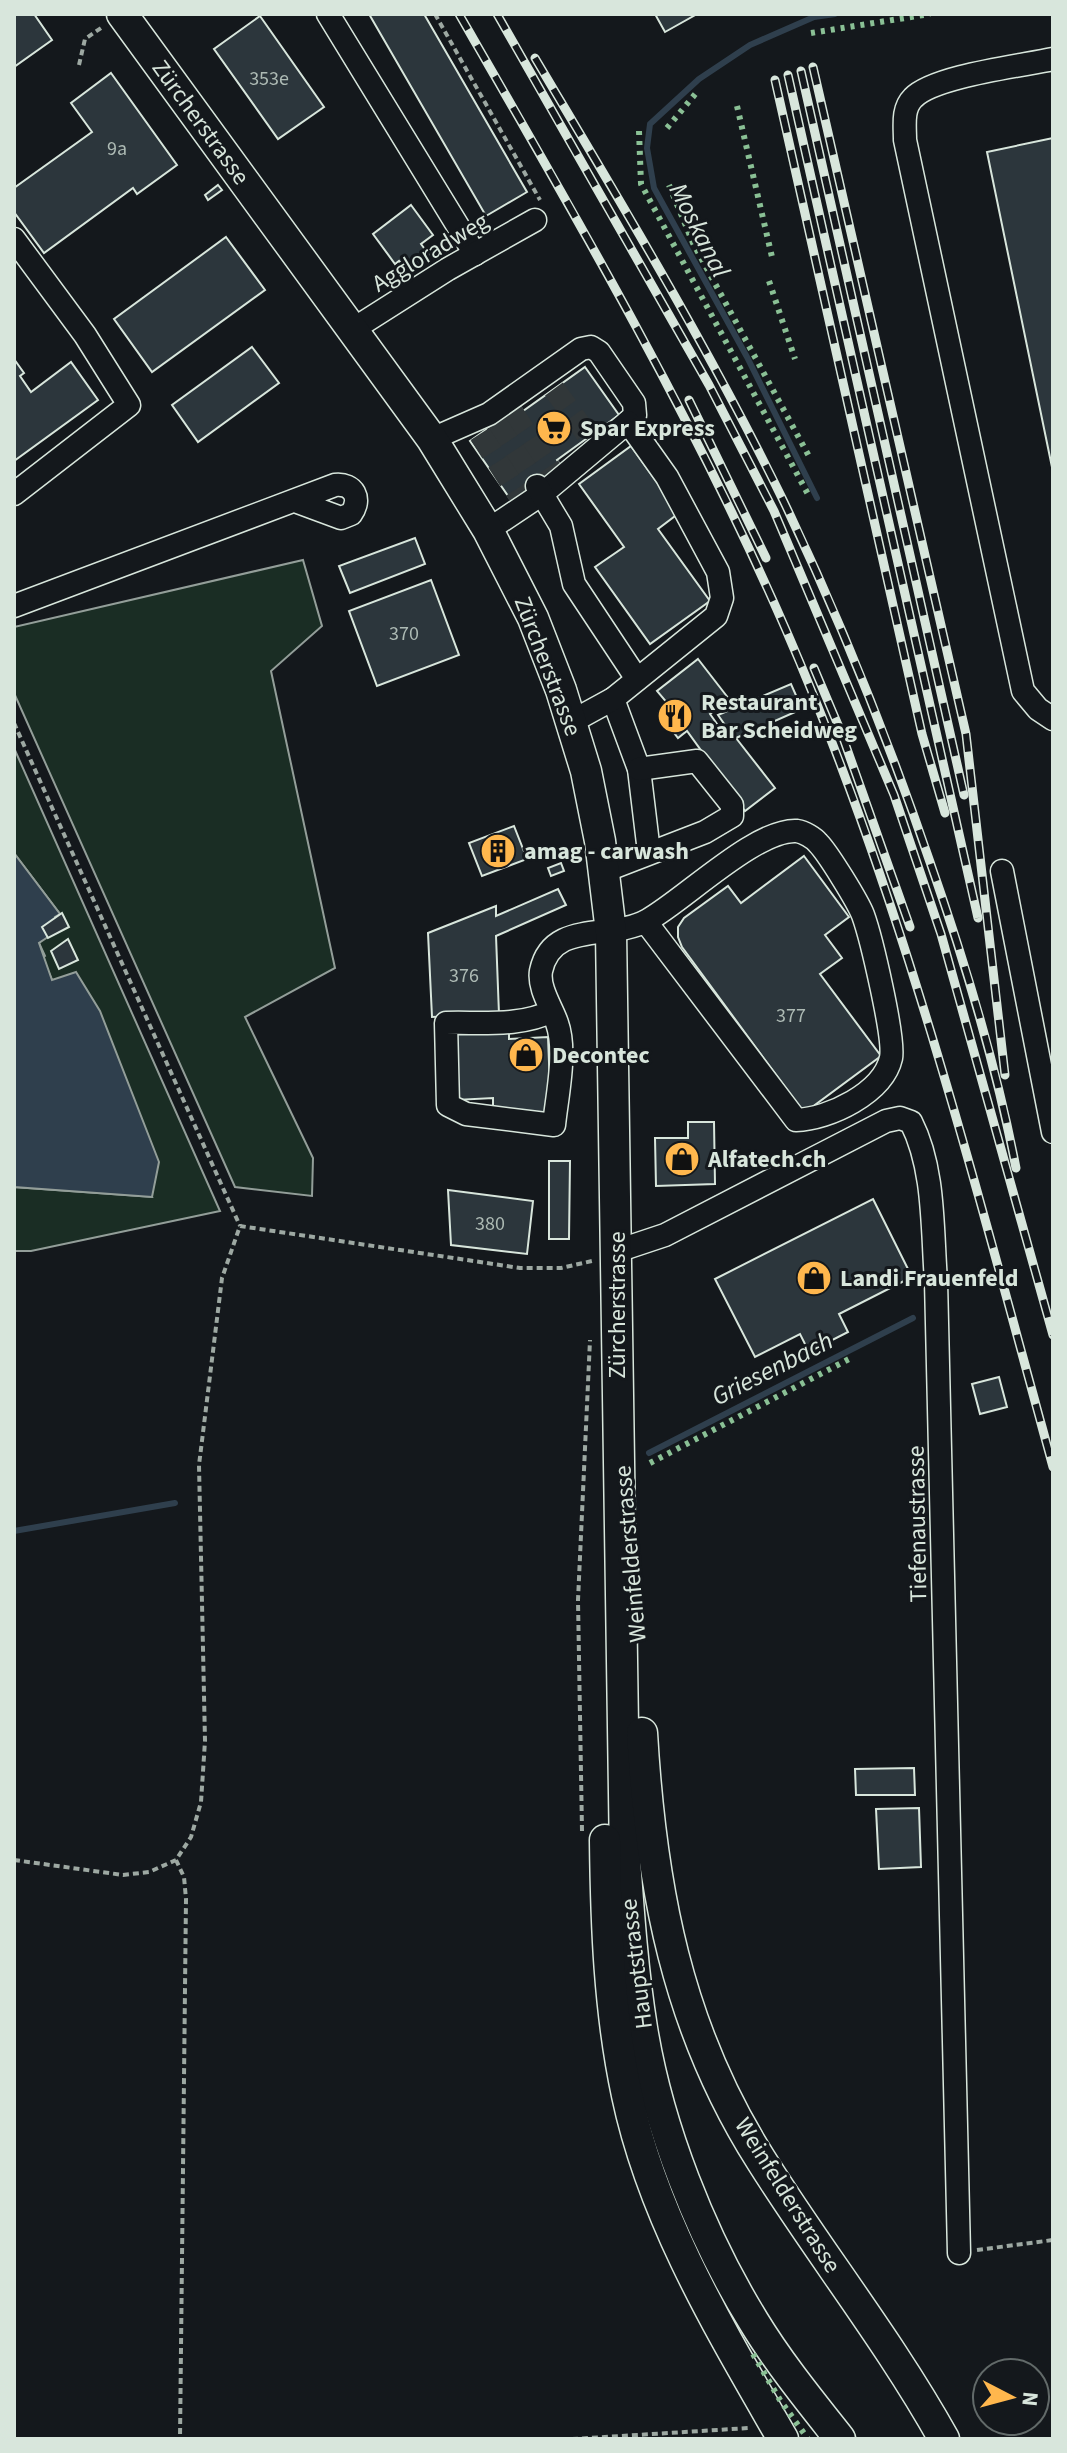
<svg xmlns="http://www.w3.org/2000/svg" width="1067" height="2453" font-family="'Source Sans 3',sans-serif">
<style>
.green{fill:#1a2d24;stroke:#939e99;stroke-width:2}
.water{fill:#2f3f4d;stroke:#939e99;stroke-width:2}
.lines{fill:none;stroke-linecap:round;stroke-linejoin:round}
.stream{stroke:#2f3f4d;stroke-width:6}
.building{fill:#2c363c;stroke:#d8e6dc;stroke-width:2}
.minor-tunnel{stroke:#313739;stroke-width:22;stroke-dasharray:22 11;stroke-linecap:butt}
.minor-casing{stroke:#d8e6dc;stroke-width:25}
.major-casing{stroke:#d8e6dc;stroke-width:33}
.path{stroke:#9da8a2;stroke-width:4;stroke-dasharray:6 4;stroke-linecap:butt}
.minor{stroke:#14181c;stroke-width:22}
.major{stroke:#14181c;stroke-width:30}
.rail-casing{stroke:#d8e6dc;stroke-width:9}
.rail{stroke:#14181c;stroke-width:6;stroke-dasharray:18;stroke-linecap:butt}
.hedge{stroke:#8ac095;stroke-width:6;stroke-dasharray:4 6;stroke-linecap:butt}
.labels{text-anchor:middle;stroke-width:6;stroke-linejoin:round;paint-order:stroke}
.number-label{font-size:20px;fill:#adbab4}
.street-label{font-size:24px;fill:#d8e6dc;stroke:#14181c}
.poi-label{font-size:24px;font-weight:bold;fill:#d8e6dc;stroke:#14181c;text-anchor:start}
.water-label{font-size:26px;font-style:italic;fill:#d8e6dc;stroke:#14181c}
</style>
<rect width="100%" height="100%" fill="#14181c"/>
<!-- green -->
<g class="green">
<path d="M303,560L322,626L271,671L335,968L245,1017L313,1158L312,1196L235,1187L14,693V627Z"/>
<path d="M14,748L220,1211L31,1251H14V1187L152,1197L42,958L45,956L39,943L42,927L56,920L55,917L60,914L14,853Z"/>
</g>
<!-- water -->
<path class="water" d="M14,853L60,914L55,917L56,920L43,927L48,937L39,943L52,980L76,972L100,1011L159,1162L152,1197L14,1187Z"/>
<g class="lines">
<!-- stream -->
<g class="stream">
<path d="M817,498L747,357L654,188L647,148L650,124L699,79L750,45L814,17L835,14"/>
<path d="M649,1453L913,1318"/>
<path d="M14,1531L175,1503"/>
</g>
</g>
<!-- building -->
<g class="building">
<path d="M14,14H34L52,40L14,67Z"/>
<path d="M369,14H424L527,192L486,216Z"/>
<path d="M655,14H697L665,32Z"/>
<path d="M260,16L324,107L278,139L214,49Z"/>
<path d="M111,73L177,165L137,194L133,188L44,253L14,212V188L92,132L71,103Z"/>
<path d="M1053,138V472L987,152Z"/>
<path d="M218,185L222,190L208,200L205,195Z"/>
<path d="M411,205L433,235L421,244L430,256L408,272L399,261L395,264L373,234Z"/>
<path d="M226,237L265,290L152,372L114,319Z"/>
<path d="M252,347L279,383L198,442L172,405Z"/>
<path d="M14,359L24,373L20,376L31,392L71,362L98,400L14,461Z"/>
<path d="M585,367L619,415L557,460L562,468L513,503L470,441L520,406L523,411Z"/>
<path d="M631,446L679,513L658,529L710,601L650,644L595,567L624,547L579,484Z"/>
<path d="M415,538L425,564L350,593L339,566Z"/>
<path d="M431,580L459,655L377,686L349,611Z"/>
<path d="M698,659L729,699L710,714L722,731L727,728L718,715L791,684L802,709L736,738L775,788L745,811L687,731L678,738L659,713L669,705L657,691Z"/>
<path d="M514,826L527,859L482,876L469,843Z"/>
<path d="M804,856L849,917L825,935L842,958L820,974L881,1056L804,1113L682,947L678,937V927L684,918L728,886L741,903Z"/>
<path d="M561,863L564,871L551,876L548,868Z"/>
<path d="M558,889L566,905L496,936L499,1014L432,1017L428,933L496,906V916Z"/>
<path d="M62,913L69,927L48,938L42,927Z"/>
<path d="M68,939L78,960L59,969L51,951Z"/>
<path d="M509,1027V1039L548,1037L551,1113L493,1115V1098L456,1100L453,1029Z"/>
<path d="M688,1122H714L715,1184L656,1186L655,1138H688Z"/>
<path d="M549,1161H570L569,1239H549Z"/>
<path d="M448,1190L533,1201L527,1254L451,1245Z"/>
<path d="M873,1199L912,1277L839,1314L848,1332L809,1352L800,1334L755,1357L715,1279Z"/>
<path d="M999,1377L1007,1407L980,1414L972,1384Z"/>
<path d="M914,1768L915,1795H856L855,1769Z"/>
<path d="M919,1808L921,1867L879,1869L876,1809Z"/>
</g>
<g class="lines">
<!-- minor-tunnel -->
<g class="minor-tunnel">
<path d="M554,389L589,437"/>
<path d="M512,412L554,474"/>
<path d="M496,423L537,486"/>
<path d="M480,434L520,497"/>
</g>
<defs>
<g id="minor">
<path d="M328,14L475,254"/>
<path d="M1053,59C1021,66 934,76 913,98C902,109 905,126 905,140L1023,691L1038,709L1053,719"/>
<path d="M14,239L85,335L129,405L14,494"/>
<path d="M352,330L448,269L535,220"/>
<path d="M432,439L489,414L581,349L591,347L599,352L634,403L635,415L628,422L542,494L488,530"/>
<path d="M537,486L561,526L574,584L637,679"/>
<path d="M14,606L335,485C354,483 362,499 351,514L341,518L295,501"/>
<path d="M613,699L639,769L649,852"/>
<path d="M571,722L613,699L716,616L722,598L718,572L667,477L628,422"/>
<path d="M604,871L705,832L732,816V805L697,761L639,769"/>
<path d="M1002,871L1053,1132"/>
<path d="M552,1011C521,1027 481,1022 446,1023L448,1105L466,1114L554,1125C557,1096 567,1051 557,1023C552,1008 538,988 541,971C552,919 611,941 648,920C684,900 757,828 797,831C804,832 814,838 818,843C828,853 858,902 863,915C871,937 895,1038 891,1058C883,1093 829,1119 796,1120L646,922"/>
<path d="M617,1251L665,1235L886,1121L900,1118L911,1122C935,1169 932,1230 936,1281L959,2253"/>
</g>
<g id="major">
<path d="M122,14L432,439L488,530L533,618L561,690L586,771L600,841L611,932L625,1859C629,1916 633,1972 642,2028C658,2127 701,2236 754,2322C779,2363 810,2401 840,2439"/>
<path d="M642,1733C651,1887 677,2028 761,2160C820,2254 890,2342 944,2439"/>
<path d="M605,1840C606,1925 609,2011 627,2095C653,2219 721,2331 783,2439"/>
</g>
</defs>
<!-- minor casing -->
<use href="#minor" class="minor-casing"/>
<!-- major casing -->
<use href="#major" class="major-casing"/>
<!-- path -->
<g class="path">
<path d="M435,14L540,200"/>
<path d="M79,65L85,39L101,28"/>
<path d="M14,723L240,1226"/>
<path d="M582,1831L578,1600L590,1340"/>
<path d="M14,1860L123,1875L149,1872L176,1860L191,1837L201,1802L205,1741L199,1465L222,1278L240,1226L520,1268H561L592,1261"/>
<path d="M176,1860L184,1877L186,1899L180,2439"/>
<path d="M977,2250L1053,2240"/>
<path d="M572,2439L749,2428"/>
</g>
<!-- minor -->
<use href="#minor" class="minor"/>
<!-- major -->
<use href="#major" class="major"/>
<defs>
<g id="rail">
<path d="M459,14C575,215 693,417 786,630C903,899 975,1184 1053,1467"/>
<path d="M497,14L709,385L774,511L894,795L941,934L1053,1335"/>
<path d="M535,58C621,203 709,348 783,500C839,617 888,739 930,862C965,962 996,1064 1016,1168"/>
<path d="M813,67L966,734L1005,1075"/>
<path d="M801,71L964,795"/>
<path d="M788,75L978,918"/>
<path d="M775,80L922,734L945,813"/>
<path d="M689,400L766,558"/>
<path d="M814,668L841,732L910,927"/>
</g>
</defs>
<!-- rail casing -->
<use href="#rail" class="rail-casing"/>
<!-- rail -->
<use href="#rail" class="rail"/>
<!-- hedge -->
<g class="hedge">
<path d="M811,33L930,14"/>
<path d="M737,106L772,257"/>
<path d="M667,128L697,92"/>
<path d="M639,131L641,184L810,498"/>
<path d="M669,185L693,243L811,460"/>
<path d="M769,281L795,359"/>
<path d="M650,1463L851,1358"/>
<path d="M753,2354L780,2400L808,2439"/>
</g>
</g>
<!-- icons -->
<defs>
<symbol id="supermarket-disc" viewBox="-11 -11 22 22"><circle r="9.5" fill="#ffb74d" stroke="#14181c"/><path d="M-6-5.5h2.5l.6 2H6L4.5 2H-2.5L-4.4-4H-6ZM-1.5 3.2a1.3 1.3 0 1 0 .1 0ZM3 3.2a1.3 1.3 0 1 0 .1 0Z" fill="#111"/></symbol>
<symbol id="restaurant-disc" viewBox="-11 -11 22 22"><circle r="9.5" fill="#ffb74d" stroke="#14181c"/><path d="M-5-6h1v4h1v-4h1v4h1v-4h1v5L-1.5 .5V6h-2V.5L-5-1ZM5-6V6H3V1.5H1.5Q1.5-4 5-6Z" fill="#111"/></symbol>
<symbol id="building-disc" viewBox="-11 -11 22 22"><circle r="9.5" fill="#ffb74d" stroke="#14181c"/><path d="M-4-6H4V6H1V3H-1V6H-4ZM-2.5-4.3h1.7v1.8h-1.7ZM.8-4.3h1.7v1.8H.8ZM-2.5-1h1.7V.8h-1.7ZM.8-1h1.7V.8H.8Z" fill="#111"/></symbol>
<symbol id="shop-disc" viewBox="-11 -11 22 22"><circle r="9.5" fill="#ffb74d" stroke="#14181c"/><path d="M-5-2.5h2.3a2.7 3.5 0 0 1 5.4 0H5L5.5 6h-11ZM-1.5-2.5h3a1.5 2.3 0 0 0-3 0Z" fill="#111"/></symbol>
</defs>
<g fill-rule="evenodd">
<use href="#supermarket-disc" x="534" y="408" width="40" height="40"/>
<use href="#restaurant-disc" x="655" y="696" width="40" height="40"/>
<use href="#building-disc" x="478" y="831" width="40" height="40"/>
<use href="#shop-disc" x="506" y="1035" width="40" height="40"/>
<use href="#shop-disc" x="662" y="1139" width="40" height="40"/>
<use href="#shop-disc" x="794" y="1258" width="40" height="40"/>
</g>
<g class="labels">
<!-- number labels -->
<g class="number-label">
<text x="269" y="85">353e</text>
<text x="117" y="155">9a</text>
<text x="404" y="640">370</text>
<text x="464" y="982">376</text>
<text x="791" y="1022">377</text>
<text x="490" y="1230">380</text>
</g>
<!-- street labels -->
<g class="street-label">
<text transform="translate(201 122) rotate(54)" y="8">Zürcherstrasse</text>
<text transform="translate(430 252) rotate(-31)" y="8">Aggloradweg</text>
<text transform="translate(548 666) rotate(69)" y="8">Zürcherstrasse</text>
<text transform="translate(617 1305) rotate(-90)" y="8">Zürcherstrasse</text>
<text transform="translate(917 1524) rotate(-91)" y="8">Tiefenaustrasse</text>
<text transform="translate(630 1554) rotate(-95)" y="8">Weinfelderstrasse</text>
<text transform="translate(636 1964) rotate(-97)" y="8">Hauptstrasse</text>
<text transform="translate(788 2195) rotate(58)" y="8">Weinfelderstrasse</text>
</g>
<!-- poi labels -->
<g class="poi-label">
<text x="580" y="436">Spar Express</text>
<text x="701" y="710">Restaurant<tspan x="701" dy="28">Bar Scheidweg</tspan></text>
<text x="524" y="859">amag - carwash</text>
<text x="552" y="1063">Decontec</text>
<text x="708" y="1167">Alfatech.ch</text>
<text x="840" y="1286">Landi Frauenfeld</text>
</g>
<!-- water labels -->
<g class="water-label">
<text transform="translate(700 230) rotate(63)" y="9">Moskanal</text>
<text transform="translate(772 1368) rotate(-27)" y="9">Griesenbach</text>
</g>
</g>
<!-- border -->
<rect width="1067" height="2453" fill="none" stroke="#d8e6dc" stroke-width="32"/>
<!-- north arrow -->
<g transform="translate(1011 2397) rotate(96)"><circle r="38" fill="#14181c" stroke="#626a69" stroke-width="2"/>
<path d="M0-6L14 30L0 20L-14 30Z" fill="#ffb74d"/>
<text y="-12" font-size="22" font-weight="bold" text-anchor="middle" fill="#d8e6dc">N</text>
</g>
</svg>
